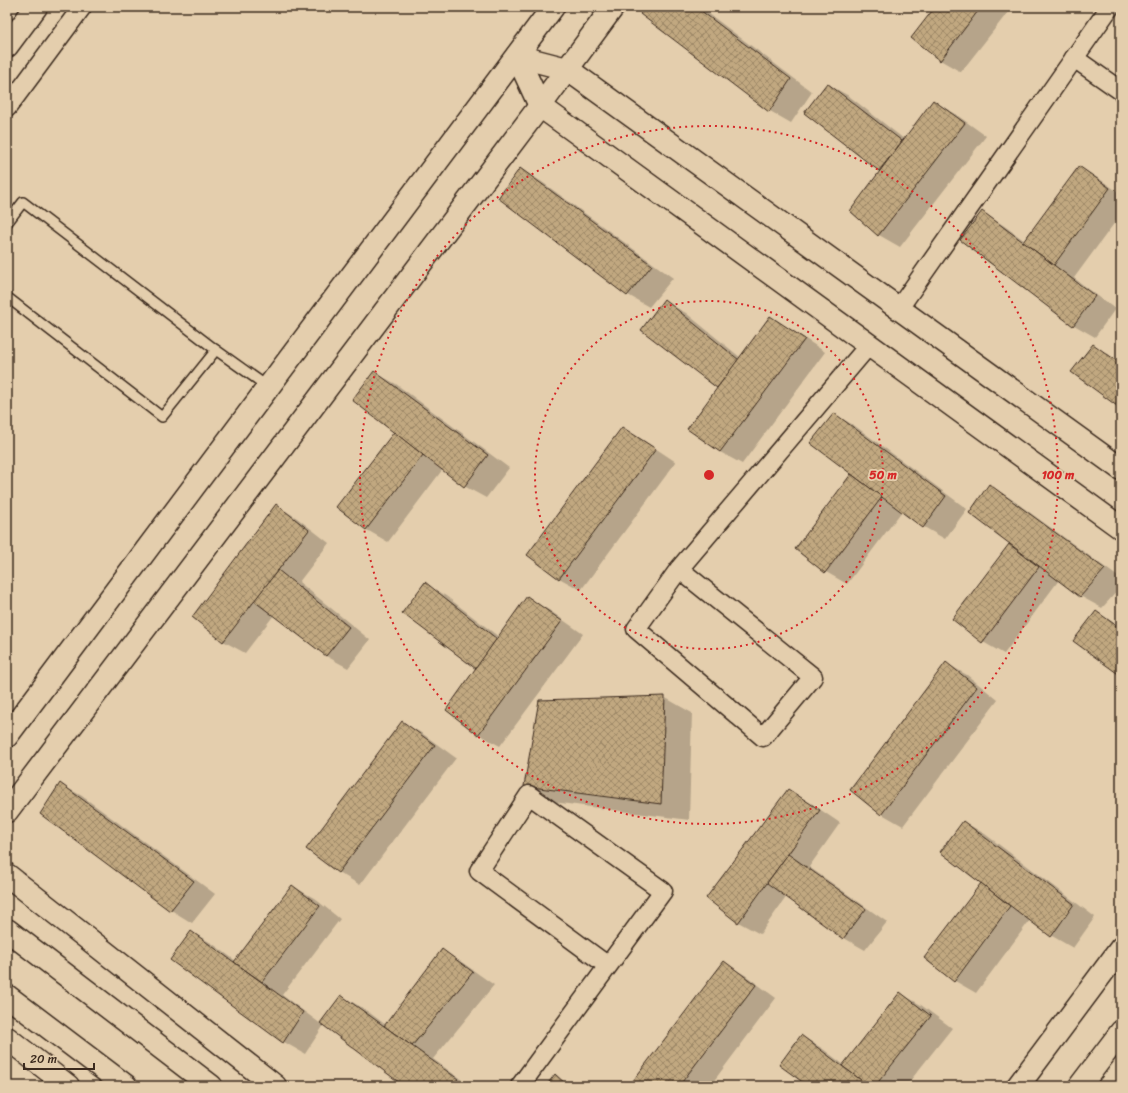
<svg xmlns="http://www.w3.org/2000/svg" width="1128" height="1093" font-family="Sriracha,sans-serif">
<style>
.shadow{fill:#0003}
.building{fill:url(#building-cross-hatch);stroke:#3b2a1e}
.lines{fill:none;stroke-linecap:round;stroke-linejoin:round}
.service-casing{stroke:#3b2a1e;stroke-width:12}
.minor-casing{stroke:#3b2a1e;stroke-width:21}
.secondary-casing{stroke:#3b2a1e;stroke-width:25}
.service{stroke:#e4cead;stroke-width:9}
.minor{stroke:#e4cead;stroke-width:18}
.secondary{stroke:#e4cead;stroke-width:22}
.ring{fill:none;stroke:#d62828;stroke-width:2;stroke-dasharray:2 4}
.centre{fill:#d62828;stroke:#e4cead;stroke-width:2}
.ring-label{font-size:12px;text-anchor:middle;font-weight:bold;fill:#d62828;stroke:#e4cead;stroke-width:3.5;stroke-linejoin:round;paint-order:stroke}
</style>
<defs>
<pattern id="building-cross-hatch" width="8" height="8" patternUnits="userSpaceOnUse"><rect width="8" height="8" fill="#c1a880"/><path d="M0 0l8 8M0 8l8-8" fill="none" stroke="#9e8968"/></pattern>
</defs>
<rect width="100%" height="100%" fill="#e4cead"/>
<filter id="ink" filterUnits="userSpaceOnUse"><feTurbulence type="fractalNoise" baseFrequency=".025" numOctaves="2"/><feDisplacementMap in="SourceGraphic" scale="8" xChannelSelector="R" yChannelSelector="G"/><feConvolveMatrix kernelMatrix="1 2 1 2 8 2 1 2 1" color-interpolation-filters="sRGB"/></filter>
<g filter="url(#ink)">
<!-- shadow -->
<g class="shadow">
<path d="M646,7H700L812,92L791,123L770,111Z"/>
<path d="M936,7H1012L961,72L940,60Z"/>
<path d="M827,84L849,96L904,139L933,101L954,113L986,136L900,247L879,235L880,171L806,113Z"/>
<path d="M1080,167L1101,180L1121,194V214L1074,278L1115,309L1095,337L1074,325L982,212L1003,225L1025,241Z"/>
<path d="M521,169L542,182L673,278L649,307L628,295L499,198Z"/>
<path d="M664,301L686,313L741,358L771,317L792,330L825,352L742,464L720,452L689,429L718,388L643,329Z"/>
<path d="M1093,346L1121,362V408Z"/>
<path d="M374,372L396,384L509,468L486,498L464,486L443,469L388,542L367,530L337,507L396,432Z"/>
<path d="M834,414L855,426L967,509L945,539L924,527L902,511L847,584L826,572L796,549L853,474Z"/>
<path d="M622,428L643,440L676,462L581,590L559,578Z"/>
<path d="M989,485L1010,498L1121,579V587L1102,608L1080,596L1059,580L1004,654L983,642L953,619L1010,544Z"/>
<path d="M276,505L297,518L329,543L299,582L370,640L348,668L326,656L274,615L245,653L223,641Z"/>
<path d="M425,584L446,596L499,637L527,598L549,610L583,634L500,746L478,734L477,669Z"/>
<path d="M1096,612L1121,627V675Z"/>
<path d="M946,663L967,675L998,700L903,826L882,814L851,789Z"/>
<path d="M664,697L692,713L689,820L553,802L525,785Z"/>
<path d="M402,722L423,734L456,758L360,885L338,872L307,848Z"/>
<path d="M60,784L82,796L215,894L192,923L171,910L42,814Z"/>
<path d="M788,790L809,802L840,823L809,867L887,922L865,950L844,938L787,896L760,934L738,922Z"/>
<path d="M964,822L985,834L1095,917L1073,948L1052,936L1030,920L976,993L955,981L925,958L982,883Z"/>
<path d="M292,886L314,898L340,919L282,995L321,1024L341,996L363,1008L386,1025L442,950L463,963L494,985L433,1059L470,1086H406L324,1025L305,1054L284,1042L171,960L192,932L213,944L236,961Z"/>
<path d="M724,963L745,975L776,998L710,1086H631Z"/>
<path d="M900,993L921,1005L952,1028L906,1086H809L802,1036L823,1049L844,1065Z"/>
<path d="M555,1076L573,1086H547Z"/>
</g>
<!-- building -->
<g class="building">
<path d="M645,7H696L791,79L769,112L640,14Z"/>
<path d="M935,7H981L940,61L911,38Z"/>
<path d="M827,83L902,141L879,171L804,113Z"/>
<path d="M933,100L965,123L878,236L850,211Z"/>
<path d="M1079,166L1110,188L1054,265L1023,242Z"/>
<path d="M520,168L652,265L627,296L498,198Z"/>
<path d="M982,211L1095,296L1073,326L960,240Z"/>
<path d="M664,299L739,360L717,388L641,330Z"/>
<path d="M770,316L805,339L720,452L687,429Z"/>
<path d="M1093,344L1121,364V409L1071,372Z"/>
<path d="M374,371L488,455L464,487L352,400Z"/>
<path d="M834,413L946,496L923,528L810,443Z"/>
<path d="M622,427L656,449L559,579L527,555Z"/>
<path d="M394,432L423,455L366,530L336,507Z"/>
<path d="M851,474L882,497L825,573L795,549Z"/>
<path d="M989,484L1105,569L1080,597L969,513Z"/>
<path d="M276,504L309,530L223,642L192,617Z"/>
<path d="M1009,544L1039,567L982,643L952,619Z"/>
<path d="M278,570L349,627L326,656L254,601Z"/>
<path d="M425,582L497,639L476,669L402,613Z"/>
<path d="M527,596L562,621L478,735L446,710Z"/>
<path d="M1096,611L1121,629V676L1073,641Z"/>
<path d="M946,662L977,687L881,815L850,790Z"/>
<path d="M665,696L661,804L524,786L539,700Z"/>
<path d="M402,721L435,745L338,873L306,849Z"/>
<path d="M60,783L194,881L170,911L40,814Z"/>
<path d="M788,789L820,810L738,923L706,898Z"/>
<path d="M963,821L1074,904L1051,937L940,852Z"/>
<path d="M788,854L866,909L843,939L767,883Z"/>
<path d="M981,883L1010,906L954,982L924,958Z"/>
<path d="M292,885L320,906L262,982L234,962Z"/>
<path d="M191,931L303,1012L283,1043L170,960Z"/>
<path d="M442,949L473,972L412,1046L384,1026Z"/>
<path d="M724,961L756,985L679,1086H629Z"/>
<path d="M900,992L931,1016L875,1086H869L842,1066Z"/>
<path d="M341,995L384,1026L458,1079L452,1086H404L320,1023Z"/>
<path d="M801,1035L842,1066L869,1086H808L779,1065Z"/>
<path d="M555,1074L568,1086H546Z"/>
</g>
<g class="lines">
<defs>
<g id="service">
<path d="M7,223L23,202L216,350L268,387"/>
<path d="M7,297L162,417L216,350"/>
</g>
<g id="minor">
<path d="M1074,58L1121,91"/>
<path d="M7,108L82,7"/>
<path d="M899,308L1110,7"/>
<path d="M679,569L813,677L763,737L636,629L679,569L869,345"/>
<path d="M520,1086L663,891L529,795L479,871L608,966"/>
</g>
<g id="secondary">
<path d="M7,46L36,7"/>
<path d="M517,56L540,106L1121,528"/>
<path d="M517,56L567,69L1121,469"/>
<path d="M7,736L553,7"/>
<path d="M7,811L540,106L613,7"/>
<path d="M7,875L275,1086"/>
<path d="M7,930L211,1086"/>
<path d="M7,996L126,1086"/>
<path d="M7,1038L68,1086"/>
<path d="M1018,1086L1121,948"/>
<path d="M1080,1086L1121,1032"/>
</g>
</defs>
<!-- service casing -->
<use href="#service" class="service-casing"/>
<!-- minor casing -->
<use href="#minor" class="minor-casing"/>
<!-- secondary casing -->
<use href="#secondary" class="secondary-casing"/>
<!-- service -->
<use href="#service" class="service"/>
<!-- minor -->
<use href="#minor" class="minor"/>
<!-- secondary -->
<use href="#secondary" class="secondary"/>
</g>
</g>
<!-- distance rings -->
<g class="ring">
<circle cx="709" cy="475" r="174"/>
<circle cx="709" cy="475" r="349"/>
</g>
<circle cx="709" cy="475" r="6" class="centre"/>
<g class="ring-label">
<text x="883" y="479">50 m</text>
<text x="1058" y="479">100 m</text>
</g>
<!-- margin -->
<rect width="1128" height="1093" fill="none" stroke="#e4cead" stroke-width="24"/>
<rect x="12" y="12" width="1104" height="1069" fill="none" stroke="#3b2a1e" stroke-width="1.5" filter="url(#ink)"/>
<!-- scale -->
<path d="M24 1063v6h70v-6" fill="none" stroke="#3b2a1e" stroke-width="2"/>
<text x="30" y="1063" font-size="12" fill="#3b2a1e" stroke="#e4cead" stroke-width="3" paint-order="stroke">20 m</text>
</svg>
